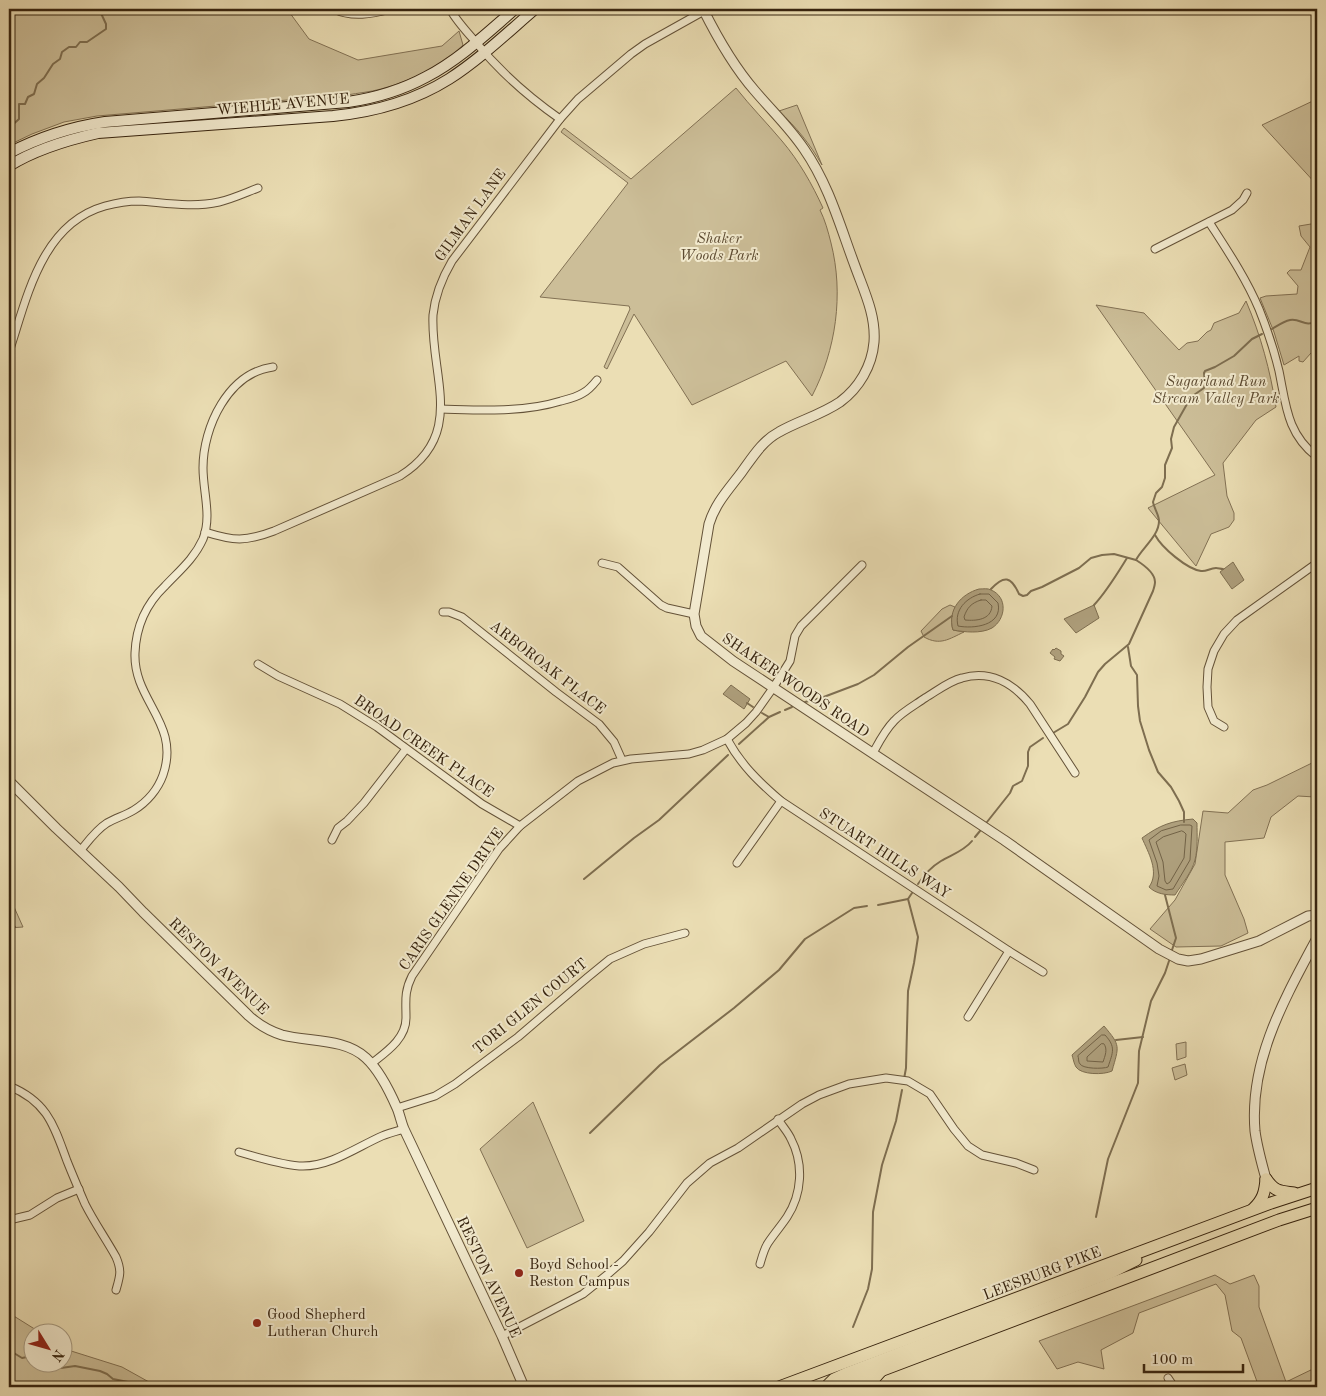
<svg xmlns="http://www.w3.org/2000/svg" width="1326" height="1396" font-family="'Old Standard TT',serif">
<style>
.green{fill:#ccbe98;stroke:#827154}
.water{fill:#ae9f7c;stroke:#7e6e50}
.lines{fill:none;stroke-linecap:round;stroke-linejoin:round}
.shore{stroke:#726246;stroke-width:1}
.stream{stroke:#7e6e50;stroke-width:2}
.minor-casing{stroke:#645238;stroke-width:9}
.tertiary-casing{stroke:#645238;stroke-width:11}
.secondary-casing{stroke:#37240f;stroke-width:12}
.trunk-casing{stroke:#37240f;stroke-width:13}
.minor{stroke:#f2eace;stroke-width:7}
.tertiary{stroke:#f2eace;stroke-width:9}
.secondary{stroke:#f2eace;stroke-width:10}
.trunk{stroke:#ebdeb4;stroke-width:11}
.poi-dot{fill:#8f2418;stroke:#f2eace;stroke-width:2}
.labels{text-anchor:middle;stroke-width:4;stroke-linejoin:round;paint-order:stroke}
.street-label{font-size:15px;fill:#37240f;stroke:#f2eace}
.park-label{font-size:15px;font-style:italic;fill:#5c4a31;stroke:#f2eace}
.poi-label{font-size:15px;fill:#37240f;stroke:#f2eace;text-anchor:start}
</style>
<rect width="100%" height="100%" fill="#ebdeb4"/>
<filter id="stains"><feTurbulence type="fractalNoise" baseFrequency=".004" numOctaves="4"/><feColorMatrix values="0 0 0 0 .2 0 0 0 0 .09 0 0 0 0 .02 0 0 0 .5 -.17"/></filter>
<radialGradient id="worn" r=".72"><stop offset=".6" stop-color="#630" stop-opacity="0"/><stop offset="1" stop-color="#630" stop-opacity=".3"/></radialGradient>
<!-- green -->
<g class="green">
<path d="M9,9H287L309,39L358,60L442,46L459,31L463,45C442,67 410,81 381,89C370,92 358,93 347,95L97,116L64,122L32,134L9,145Z"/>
<path d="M736,88C751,107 767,123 782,141C799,161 812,184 823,208L820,210C825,220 828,231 831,243C844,294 836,350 812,396L786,361L692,405L634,314L607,369L604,367L630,309L629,306L540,297L628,183L561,132L564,128L631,179Z"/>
<path d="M1317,99V185L1262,125Z"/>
<path d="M797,105L822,165C810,144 796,127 779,111Z"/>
<path d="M1317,223V351L1311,353L1303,362L1299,361V356L1284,365L1274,332L1260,298L1266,296L1297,294L1298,286L1287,273L1290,270H1301L1310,247L1301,236L1299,226Z"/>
<path d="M1246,301C1261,336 1270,370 1276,407L1256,420L1223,463L1227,496L1234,513V520L1229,527L1211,534L1196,566L1148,508L1215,475L1096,305L1144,313L1179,350L1187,343L1198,341L1207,332L1211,330L1214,323L1239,313Z"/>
<path d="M950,605L955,607C953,614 950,622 953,630L964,632C949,639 940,646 924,637L921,631L942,609Z"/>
<path d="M1314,762H1317V800L1315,797L1298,796L1271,817L1264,838L1225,842V875L1244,919L1248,933L1221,946L1176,947L1150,929L1175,900L1195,864L1203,811L1228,813L1253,790L1267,785Z"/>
<path d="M9,898H10L23,927L9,928Z"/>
<path d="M1186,1042V1057L1177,1060L1176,1044Z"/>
<path d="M1185,1064L1187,1075L1175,1080L1172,1068Z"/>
<path d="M533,1102L584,1221L527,1248L480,1149Z"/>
<path d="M1215,1275L1230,1284L1254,1275L1259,1286V1307L1286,1382L1317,1367V1386L1315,1387H1259L1241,1338L1232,1331L1225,1295L1216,1284L1139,1313L1133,1333L1101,1350L1104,1369L1078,1362L1057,1369L1039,1341Z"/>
<path d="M9,1313L41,1333L32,1334V1364H62L63,1347L68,1350L122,1367L158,1387H9Z"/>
</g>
<!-- water -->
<g class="water">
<path d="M1233,562L1244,580L1232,589L1220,572Z"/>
<path d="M979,589C983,589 988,588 991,590C1008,597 1006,619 992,628C981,634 964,632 953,630C947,610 961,594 979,589Z"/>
<path d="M1094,605L1099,618L1076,633L1064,619Z"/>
<path d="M1056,648L1061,651V654L1064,656L1060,661L1054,659L1055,657L1050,653L1053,649L1054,650Z"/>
<path d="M731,685L750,699L744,709L723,694Z"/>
<path d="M1193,819L1197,823C1197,835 1198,848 1195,860C1192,872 1182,884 1175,895C1166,895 1156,894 1149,887C1160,872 1148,852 1142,838C1160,825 1171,821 1193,819Z"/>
<path d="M1104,1026C1121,1046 1119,1046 1112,1071C1104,1075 1081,1075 1076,1067C1074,1064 1073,1058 1072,1055Z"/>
</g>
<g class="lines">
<!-- shore -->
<g class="shore">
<path d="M980,594H989L998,603C1003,626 973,629 958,626C954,610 966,598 980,594Z"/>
<path d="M981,600H986L992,606C991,620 976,621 965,620L964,617C967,608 971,603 981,600Z"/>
<path d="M1181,825H1190L1192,826L1190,860L1173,889L1166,890L1157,886L1159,876L1157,863L1149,840L1161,831Z"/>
<path d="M1182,831L1184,832L1186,834L1184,858L1170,882L1167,884L1165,881L1163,862L1156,842L1163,837Z"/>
<path d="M1102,1035H1105C1116,1047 1113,1052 1108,1067C1103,1069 1083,1069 1080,1064C1078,1062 1079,1058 1078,1056Z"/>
<path d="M1104,1044C1108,1049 1105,1056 1103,1062L1087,1061V1057L1101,1044Z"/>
</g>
<!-- stream -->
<g class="stream">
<path d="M9,128L19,119V104H25L28,97L34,94L37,84L44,78L53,64L60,59L62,52L69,47H76L80,42H87L106,29V24L99,9"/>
<path d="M1272,329C1277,326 1284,321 1290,320C1301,318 1305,328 1317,321"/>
<path d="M1155,535C1162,548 1187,569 1201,571C1206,572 1210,568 1216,568C1218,568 1221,569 1223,569"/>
<path d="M991,589C1004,575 1011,576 1019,594L1023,596L1027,595L1031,591L1042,587L1079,568L1091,558L1102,555L1114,554L1136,560"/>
<path d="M1094,605C1107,591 1117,574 1127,558"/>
<path d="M1128,647L1131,666L1137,675L1138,706L1140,721L1149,750L1158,772L1171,787L1179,801L1184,812V822"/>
<path d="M805,702L821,698L858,684L874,675L908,647L952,616"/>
<path d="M747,703L753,707"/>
<path d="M785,710L792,707"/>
<path d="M762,713L769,717"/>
<path d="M1053,733L1068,724L1085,697L1098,672L1105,664L1129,644L1153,591C1154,588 1155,585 1155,582C1155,573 1144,565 1136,560C1142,548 1159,536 1159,521C1159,515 1154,508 1153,502L1156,493L1162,487L1165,478V465L1172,448L1171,439L1174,427L1191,397L1204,388L1205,384L1204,373L1205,371L1215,367L1234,356L1252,339L1262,334"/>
<path d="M739,744L769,717L780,712"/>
<path d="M987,822L1010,793L1013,786L1022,781L1028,766V752L1030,747L1043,738"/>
<path d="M975,837L980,831"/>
<path d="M584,879L634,838L659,820L728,755"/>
<path d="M918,884C924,875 931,867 941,861C951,855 964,851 972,841"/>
<path d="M1165,895L1176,938L1172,950"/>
<path d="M908,899L912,893"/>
<path d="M878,905L908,899"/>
<path d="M9,921L15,927"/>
<path d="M1116,1040L1143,1037"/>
<path d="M904,1079L906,1068L908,991L914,963L918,937L908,899"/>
<path d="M590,1133L660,1065L734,1008L779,970L805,939L854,908L867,906"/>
<path d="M1096,1217L1108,1159L1138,1083L1139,1051L1151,1001L1165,973L1169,961"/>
<path d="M853,1327L868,1289L872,1269L873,1212L882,1165L896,1121L902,1090"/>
<path d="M9,1350L22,1358L32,1356"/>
<path d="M51,1364L61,1368L75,1366L100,1371L107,1374L113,1379L133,1383L137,1387"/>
</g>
<defs>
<g id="minor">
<path d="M334,9C352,18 372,14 391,9"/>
<path d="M450,9C456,20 465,30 474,40C499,71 527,96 560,119"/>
<path d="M1209,222C1227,250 1246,278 1259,309C1267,329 1274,350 1279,371C1286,405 1287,434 1317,457"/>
<path d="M1155,249L1232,210L1243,200L1247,193"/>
<path d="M9,352C27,298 41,224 105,206C116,203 127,201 139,201C166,203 192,208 219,202C232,199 245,193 258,188"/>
<path d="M441,409C481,410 522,413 561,401C569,399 577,397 583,393C589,390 593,385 597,380"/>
<path d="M205,532C234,541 245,542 274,531L400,476C467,434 430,376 433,315C435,295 442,278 452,261L560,119L578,99L631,54L645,44L704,11"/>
<path d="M602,563L618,567L661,605L667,608L694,614"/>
<path d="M443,612H449L462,617L556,692L599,724L614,742L622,760"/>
<path d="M258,664L278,676L340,704L377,727L482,804L520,826"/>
<path d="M1224,727L1214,721L1208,707L1207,687L1208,669L1214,651L1224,634L1237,620L1317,563"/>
<path d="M727,739C741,765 759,782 781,801L1009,951L1043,972"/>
<path d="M873,753C879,742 885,730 894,721C902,712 915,705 925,698C937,691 949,681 962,678C990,670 1013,683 1030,704L1075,773"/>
<path d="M332,840L338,828L347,821L364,803L406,749"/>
<path d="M81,850C89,840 96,830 107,823C116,818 126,815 134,810C147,802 158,789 163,775C181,723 133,701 135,653C136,627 146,604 165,586C179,571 194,559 203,539C212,516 203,492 203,468C203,427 228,373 273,367"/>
<path d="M737,863L781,801"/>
<path d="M968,1017L1009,951"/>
<path d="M371,1064C386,1052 406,1039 406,1018C406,1001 404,992 412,976L499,849L520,826L578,781L613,763L631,759L689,754L703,750L727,739L746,723L756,712L773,688L790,661L795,636L801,626L862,565"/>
<path d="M9,1086C48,1102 54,1126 67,1161C73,1176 79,1190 85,1204C94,1222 106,1239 116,1257C122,1271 120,1276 116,1290"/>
<path d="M397,1108L435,1096L455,1084L518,1037L588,977L610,959L644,944L685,933"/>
<path d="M239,1152C256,1157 286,1166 303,1166C331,1166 357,1147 382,1136C389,1133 397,1131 404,1129"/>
<path d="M9,1220L30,1215L57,1198L79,1189"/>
<path d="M760,1264C762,1257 764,1249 768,1243C774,1234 781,1226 787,1217C802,1194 804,1164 791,1139C788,1132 782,1126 778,1119"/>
<path d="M502,1336L583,1294L608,1274L623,1261L649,1232L687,1183L710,1163L738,1148L802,1104L819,1095L849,1084L886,1078L908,1081L930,1094L954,1129L968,1146L982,1155L1016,1163L1034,1170"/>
<path d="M1168,1378L1174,1387"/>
</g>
<g id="tertiary">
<path d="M703,9C717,37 734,67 755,91C772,111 790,128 804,149C829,185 840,226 855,266C864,291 876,315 874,342C872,366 859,388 840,402C821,415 798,421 779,432C762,441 752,458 741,473C728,490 715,504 709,524L694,614L696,626L701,636L733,661L1004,840L1159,949L1178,959L1188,961L1201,959L1259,941L1308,916L1317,915"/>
<path d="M9,781L56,828L119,887L143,912L249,1016C259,1025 269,1031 282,1035C309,1042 345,1038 366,1058C379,1070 390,1092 397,1108C400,1115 401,1122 404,1129L502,1336L524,1387"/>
<path d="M1266,1179C1262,1164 1257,1147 1255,1131C1249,1060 1285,998 1317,938"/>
</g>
<g id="secondary">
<path d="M9,153C40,137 71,127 105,122L348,102C375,98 402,90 426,77C459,60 487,33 515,9"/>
<path d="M9,166C36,149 67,140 98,133L333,116C374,112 414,101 449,79C480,59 507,33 535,9"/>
</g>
<g id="trunk">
<path d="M1266,1179C1275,1192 1280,1191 1294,1193"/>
<path d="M1253,1209C1263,1200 1265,1192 1266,1179"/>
<path d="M779,1387L1271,1203L1317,1188"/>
<path d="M826,1387L834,1379L845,1374L1112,1272L1136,1260"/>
<path d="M838,1387L1279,1220L1317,1208"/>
<path d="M869,1387L873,1380L881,1371"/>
</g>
</defs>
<!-- minor casing -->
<use href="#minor" class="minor-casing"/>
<!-- tertiary casing -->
<use href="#tertiary" class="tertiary-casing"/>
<!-- secondary casing -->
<use href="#secondary" class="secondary-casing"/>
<!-- trunk casing -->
<use href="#trunk" class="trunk-casing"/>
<!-- minor -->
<use href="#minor" class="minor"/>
<!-- tertiary -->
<use href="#tertiary" class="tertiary"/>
<!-- secondary -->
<use href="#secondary" class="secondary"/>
<!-- trunk -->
<use href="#trunk" class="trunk"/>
</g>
<!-- markers -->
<g class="poi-dot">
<circle cx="519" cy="1273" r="5"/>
<circle cx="257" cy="1323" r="5"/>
</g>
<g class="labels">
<!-- street labels -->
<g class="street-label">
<text transform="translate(283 104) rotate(-5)" y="5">WIEHLE AVENUE</text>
<text transform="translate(470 215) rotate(-54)" y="5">GILMAN LANE</text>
<text transform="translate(548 667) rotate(38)" y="5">ARBOROAK PLACE</text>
<text transform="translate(796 685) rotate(34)" y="5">SHAKER WOODS ROAD</text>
<text transform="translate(424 746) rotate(35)" y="5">BROAD CREEK PLACE</text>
<text transform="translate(885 853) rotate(33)" y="5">STUART HILLS WAY</text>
<text transform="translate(451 899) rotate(-55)" y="5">CARIS GLENNE DRIVE</text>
<text transform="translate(219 966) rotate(44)" y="5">RESTON AVENUE</text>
<text transform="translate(530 1006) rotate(-39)" y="5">TORI GLEN COURT</text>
<text transform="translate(1042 1273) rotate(-21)" y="5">LEESBURG PIKE</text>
<text transform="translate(489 1277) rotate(65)" y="5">RESTON AVENUE</text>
</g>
<!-- park labels -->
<g class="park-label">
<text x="719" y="243">Shaker<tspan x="719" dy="17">Woods Park</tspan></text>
<text x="1216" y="386">Sugarland Run<tspan x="1216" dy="17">Stream Valley Park</tspan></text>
</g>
<!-- poi labels -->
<g class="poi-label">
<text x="529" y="1269">Boyd School -<tspan x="529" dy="17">Reston Campus</tspan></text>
<text x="267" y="1319">Good Shepherd<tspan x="267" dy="17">Lutheran Church</tspan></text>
</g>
</g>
<!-- margin -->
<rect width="1326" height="1396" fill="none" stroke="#ebdeb4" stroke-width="30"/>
<rect x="10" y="10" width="1306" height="1376" fill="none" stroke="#37240f" stroke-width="2.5"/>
<rect x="15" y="15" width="1296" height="1366" fill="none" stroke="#37240f"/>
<!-- north arrow -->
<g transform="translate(48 1348) rotate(127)"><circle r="24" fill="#f2eace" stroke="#a79b82"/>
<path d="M0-4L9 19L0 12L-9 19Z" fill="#8f2418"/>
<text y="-8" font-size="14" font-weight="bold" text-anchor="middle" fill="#37240f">N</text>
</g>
<!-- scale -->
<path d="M1144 1364v8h99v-8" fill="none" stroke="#37240f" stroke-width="2.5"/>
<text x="1151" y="1364" font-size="15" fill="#37240f" stroke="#f2eace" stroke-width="4" paint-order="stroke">100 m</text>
<rect width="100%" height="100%" filter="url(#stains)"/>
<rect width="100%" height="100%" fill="url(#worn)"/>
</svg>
